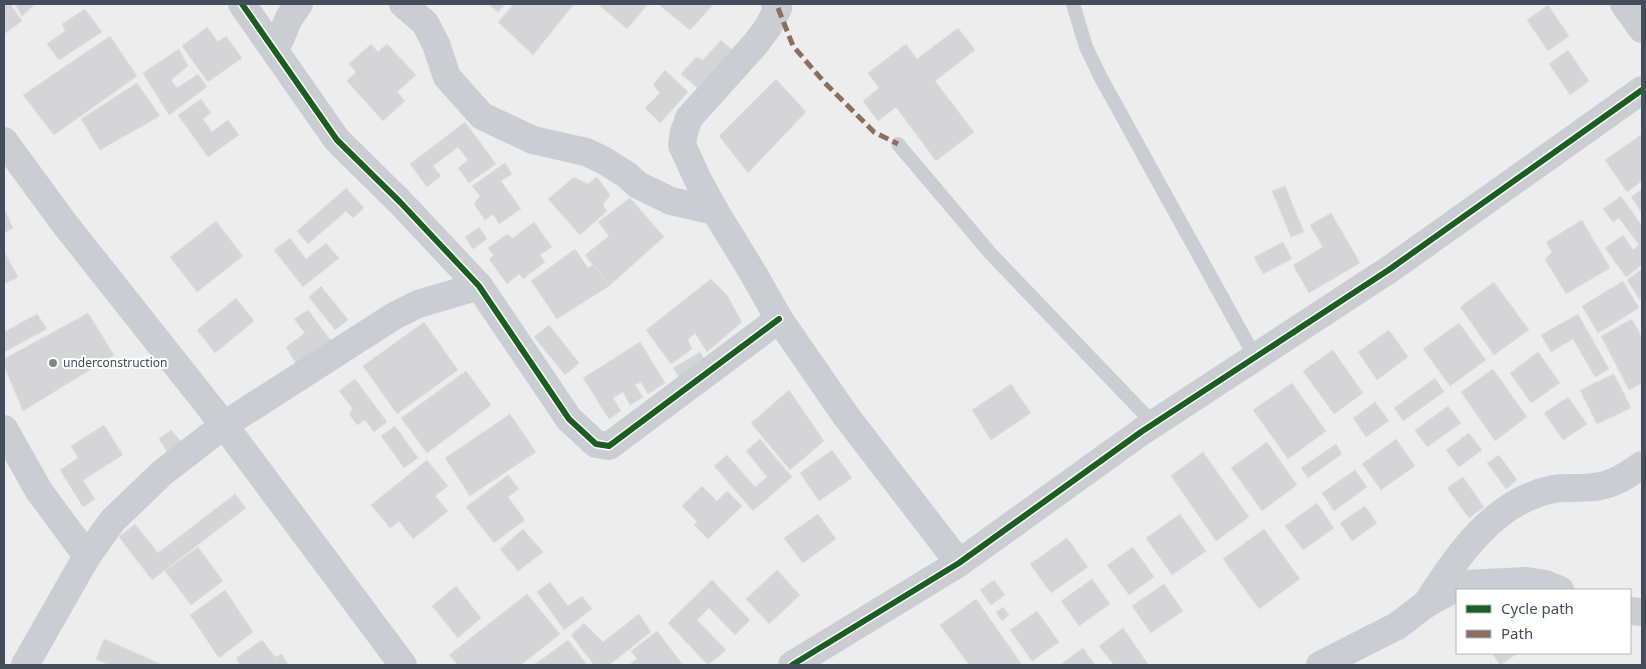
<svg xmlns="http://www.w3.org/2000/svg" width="1646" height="669" font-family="'Noto Sans',sans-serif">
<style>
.building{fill:#d5d5d7;stroke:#dfdfe0}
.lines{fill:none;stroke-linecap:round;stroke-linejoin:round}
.lane{stroke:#cacdd1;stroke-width:14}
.street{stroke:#cacdd1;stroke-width:28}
.quiet{stroke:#8d6e63;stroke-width:5;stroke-dasharray:10 5;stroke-linecap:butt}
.cycleway-casing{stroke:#fff;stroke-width:9}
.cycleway{stroke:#1b5e20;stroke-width:6}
.poi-dot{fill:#80858d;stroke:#fff;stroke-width:2}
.labels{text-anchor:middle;stroke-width:4;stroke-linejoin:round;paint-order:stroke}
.poi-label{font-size:12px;fill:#444d5a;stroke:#fff;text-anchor:start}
</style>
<rect width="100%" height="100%" fill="#eeeded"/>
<!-- building -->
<g class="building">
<path d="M4,4H10L22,21L4,34Z"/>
<path d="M15,4H35L22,16Z"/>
<path d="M488,4H505L498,12Z"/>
<path d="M514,4H574L533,55L498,22Z"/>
<path d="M598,4H648L627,29Z"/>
<path d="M658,4H711L712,6L690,30Z"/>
<path d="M1548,5L1569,36L1548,51L1527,20Z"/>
<path d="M85,9L102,32L59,60L47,44L65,31L62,24Z"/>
<path d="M207,27L218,42L226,36L242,58L208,82L182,46Z"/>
<path d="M958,28L975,50L935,81L974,132L936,161L896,107L878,121L863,101L879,88L868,73L906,44L917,59Z"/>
<path d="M110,36L137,76L54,135L23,95Z"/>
<path d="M721,40L735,53L699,89L681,74L696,57L703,60Z"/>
<path d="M371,44L378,52L387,44L416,75L397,92L405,101L383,121L347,81L356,72L349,64Z"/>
<path d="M179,49L188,66L171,80L177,88L198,74L207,87L169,115L143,73Z"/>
<path d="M1568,50L1589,81L1570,95L1549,64Z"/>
<path d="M665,70L688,92L660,123L645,108L660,93L653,85Z"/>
<path d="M776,79L806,112L748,173L719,136Z"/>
<path d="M137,83L160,116L100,150L81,119Z"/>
<path d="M201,99L211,113L203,119L212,132L228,120L239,135L208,157L178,115Z"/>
<path d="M465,122L496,164L469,183L458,168L468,160L458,147L433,166L441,176L427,187L410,164Z"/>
<path d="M1642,134V181L1627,192L1605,160Z"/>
<path d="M505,163L512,174L501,181L521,209L499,224L493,214L485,220L474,204L480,196L472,186Z"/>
<path d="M574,177L588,184L597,177L610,195L603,205L607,211L580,235L548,199Z"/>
<path d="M1285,186L1304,232L1291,237L1272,191Z"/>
<path d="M346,188L364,208L353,218L346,211L308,244L297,231Z"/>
<path d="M1642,189V213L1631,197Z"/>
<path d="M1621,196L1642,226V265L1626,277L1605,248L1623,235L1633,250L1639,245L1619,218L1613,222L1603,209Z"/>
<path d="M630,198L664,237L609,286L585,255L609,236L598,222Z"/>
<path d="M4,208L13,228L4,233Z"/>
<path d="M1331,213L1360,263L1309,293L1293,265L1323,247L1310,225Z"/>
<path d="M1582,220L1610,268L1566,294L1545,259L1552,252L1546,242Z"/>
<path d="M216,221L243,256L197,292L170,257Z"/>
<path d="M534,222L552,247L540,255L545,262L523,279L519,274L507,284L489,259L494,255L488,248L507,234L513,238Z"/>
<path d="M479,227L487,239L473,249L465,237Z"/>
<path d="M290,238L306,259L326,243L339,258L303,287L274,250Z"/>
<path d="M1283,242L1292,259L1263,274L1254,257Z"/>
<path d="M575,249L588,268L594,264L609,286L557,319L531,281Z"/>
<path d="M4,251L18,277L4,284Z"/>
<path d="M1642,269V299L1640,300L1627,280Z"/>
<path d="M711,279L727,295L742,322L707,352L695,333L688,340L692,349L671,364L646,330Z"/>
<path d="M1623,281L1639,308L1598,333L1582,306Z"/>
<path d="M1494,282L1529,330L1494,355L1460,307Z"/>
<path d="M321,286L348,320L335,330L309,297Z"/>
<path d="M236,298L254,321L215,353L197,330Z"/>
<path d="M308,310L335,346L299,369L286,347L305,333L294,319Z"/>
<path d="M88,313L114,355L23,411L4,366V359Z"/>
<path d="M37,314L47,329L4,352V332Z"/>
<path d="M1578,314L1609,369L1595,377L1573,339L1551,352L1541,335Z"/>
<path d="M1632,319L1642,338V383L1629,390L1601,336Z"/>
<path d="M424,322L458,370L397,414L363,366Z"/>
<path d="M1459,323L1486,360L1450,386L1423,349Z"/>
<path d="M549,325L579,363L565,375L534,337Z"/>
<path d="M1389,330L1408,357L1377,380L1358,352Z"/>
<path d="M640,342L665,383L648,394L641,382L635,385L643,397L630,405L623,392L613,398L621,411L609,419L583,378Z"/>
<path d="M1333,350L1363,393L1334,414L1303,371Z"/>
<path d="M700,352L709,367L684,385L673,368Z"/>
<path d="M1538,352L1560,383L1531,403L1510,373Z"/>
<path d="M1493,369L1527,417L1495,441L1461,392Z"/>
<path d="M466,371L491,405L427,453L401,418Z"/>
<path d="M1614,374L1631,408L1597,424L1580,390Z"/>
<path d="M1435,378L1444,392L1403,421L1394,408Z"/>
<path d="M355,379L387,422L374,432L365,420L357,425L349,414L353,409L339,391Z"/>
<path d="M1292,383L1326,431L1288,459L1253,410Z"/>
<path d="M1011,384L1031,413L991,440L972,410Z"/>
<path d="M789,390L824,441L790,470L751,423Z"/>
<path d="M1568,397L1587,424L1563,440L1544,413Z"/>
<path d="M1375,402L1389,421L1366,437L1353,418Z"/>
<path d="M1448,406L1461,423L1427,447L1415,430Z"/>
<path d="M510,414L536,452L470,496L445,458Z"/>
<path d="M104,425L123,455L83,480L95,499L83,507L60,470L78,458L71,446Z"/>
<path d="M395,426L418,458L404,468L381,436Z"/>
<path d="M171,430L185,446L172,459L159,439Z"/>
<path d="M1469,433L1482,450L1459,467L1446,450Z"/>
<path d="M760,439L792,477L753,511L714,466L727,455L755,487L767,477L746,451Z"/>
<path d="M1396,439L1415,466L1381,490L1362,464Z"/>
<path d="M1267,442L1297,485L1262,511L1231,468Z"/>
<path d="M1336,444L1342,454L1308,478L1301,468Z"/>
<path d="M832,450L852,478L819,501L800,473Z"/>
<path d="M1203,452L1249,517L1216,541L1171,476Z"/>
<path d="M1499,455L1517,480L1506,489L1487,463Z"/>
<path d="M427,460L448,486L435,496L448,511L413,539L399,521L390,528L371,505Z"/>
<path d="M1355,470L1367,487L1334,511L1322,493Z"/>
<path d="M508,475L519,489L508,497L525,520L494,543L466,507Z"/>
<path d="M1463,477L1484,507L1469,518L1447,488Z"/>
<path d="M702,486L717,501L727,491L742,506L708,539L694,525L697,522L682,506Z"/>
<path d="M235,494L246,508L152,580L119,537L135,524L158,553Z"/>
<path d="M1317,503L1334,528L1303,550L1285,526Z"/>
<path d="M1365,506L1377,523L1352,541L1340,523Z"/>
<path d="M818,514L836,539L803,563L784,538Z"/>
<path d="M1180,514L1206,551L1172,575L1146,538Z"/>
<path d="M523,529L543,552L518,571L500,549Z"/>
<path d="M1264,529L1300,579L1259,609L1223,559Z"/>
<path d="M1067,538L1088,567L1051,593L1030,564Z"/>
<path d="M198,547L223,581L191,605L165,571Z"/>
<path d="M1133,547L1154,577L1129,595L1107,565Z"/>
<path d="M777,570L800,595L769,624L746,599Z"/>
<path d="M1092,579L1110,604L1079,626L1061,601Z"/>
<path d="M712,580L750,620L735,635L709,608L697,620L726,650L708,665L668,623Z"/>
<path d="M994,580L1005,595L991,605L980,590Z"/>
<path d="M550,582L568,606L582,596L592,609L564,630L537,592Z"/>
<path d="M1164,584L1183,611L1151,633L1132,606Z"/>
<path d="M456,586L481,618L458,638L432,606Z"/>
<path d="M225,590L253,632L219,658L190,615Z"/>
<path d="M527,594L560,634L521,665H458L449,655Z"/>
<path d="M976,599L1021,663L1019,665H969L940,625Z"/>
<path d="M1003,607L1009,615L1002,621L996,612Z"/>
<path d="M1037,611L1059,642L1032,661L1010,630Z"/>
<path d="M639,614L651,632L609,665H594L571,635L584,623L603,642Z"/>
<path d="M1123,628L1148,664L1146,665H1114L1099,646Z"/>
<path d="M657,631L683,665H629L637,659L631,651Z"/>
<path d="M104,639L163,665H109L96,659Z"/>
<path d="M262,640L275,657L282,654L288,665H240L236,658Z"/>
<path d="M568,640L587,665H534Z"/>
<path d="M1083,648L1095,665H1060Z"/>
<path d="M1492,653H1518L1500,665Z"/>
</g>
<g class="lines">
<!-- lane -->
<g class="lane">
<path d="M1073,4L1086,47L1101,78L1255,357"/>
<path d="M898,144L991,254L1153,423"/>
</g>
<!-- street -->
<g class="street">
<path d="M242,4L337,140L400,202L479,286L569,419L596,444L609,446L779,319"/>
<path d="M403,4L425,23L436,44L447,77L482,116L533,140L586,152L603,160L627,175L638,185L671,201L715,211"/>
<path d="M775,4L778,8L768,27L757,42L689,118L684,132L682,145L698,180L715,211L753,273L779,319L846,416L959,563"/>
<path d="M1624,4L1642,29"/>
<path d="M275,51L289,18L299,4"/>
<path d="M4,141L64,223L224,425L403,665"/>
<path d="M4,429L39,491L87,556"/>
<path d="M1426,604C1458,556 1492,502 1553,489C1566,487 1581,489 1594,487C1613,485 1628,475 1642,465"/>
<path d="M1630,611L1642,612"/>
<path d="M25,665L87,556L113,520L162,473L224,425L394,316L418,304L479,286"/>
<path d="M792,665L959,563L1141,432L1390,269L1642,90"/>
<path d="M1320,665L1397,626L1426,604L1463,584L1527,581L1545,584L1560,590"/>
</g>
<!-- quiet -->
<path class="quiet" d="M778,8L793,46L824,82L874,132L898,144"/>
<defs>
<g id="cycleway">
<path d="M242,4L337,140L400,202L479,286L569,419L596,444L609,446L779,319"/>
<path d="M792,665L959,563L1141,432L1390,269L1642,90"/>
</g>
</defs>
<!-- cycleway casing -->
<use href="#cycleway" class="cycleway-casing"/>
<!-- cycleway -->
<use href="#cycleway" class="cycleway"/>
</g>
<!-- markers -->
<circle class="poi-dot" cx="53" cy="363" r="5"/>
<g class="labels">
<!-- poi labels -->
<g class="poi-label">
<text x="63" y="367">underconstruction</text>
</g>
</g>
<!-- border -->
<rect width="1646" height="669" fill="none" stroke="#444d5a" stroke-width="10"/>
<!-- legend -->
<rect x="1456" y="589" width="175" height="65" fill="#ffffff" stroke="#b4b8bd"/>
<rect x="1466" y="605" width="25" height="8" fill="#1b5e20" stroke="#b4b8bd"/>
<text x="1501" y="614" font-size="15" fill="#444d5a">Cycle path</text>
<rect x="1466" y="630" width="25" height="8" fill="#8d6e63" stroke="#b4b8bd"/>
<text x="1501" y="639" font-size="15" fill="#444d5a">Path</text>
</svg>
